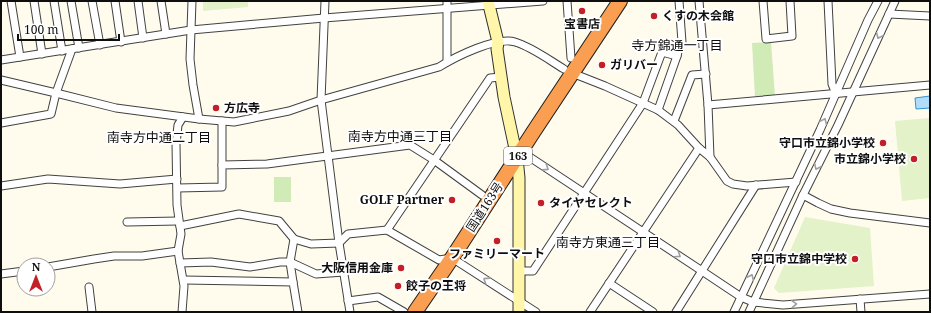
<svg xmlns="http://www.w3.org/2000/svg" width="931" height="313" font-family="'Noto Serif','Noto Sans JP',serif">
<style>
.green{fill:#d1ebb6}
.pitch{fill:#e3f2c8}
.water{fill:#b0ddf9;stroke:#3493d3}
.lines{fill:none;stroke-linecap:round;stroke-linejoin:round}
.street-casing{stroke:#414141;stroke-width:9}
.secondary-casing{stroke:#303030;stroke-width:13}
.highway-casing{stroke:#1f1f1f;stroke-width:16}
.street{stroke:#fff;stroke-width:7}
.secondary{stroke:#fff6a9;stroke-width:11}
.highway{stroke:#fa9f51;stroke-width:14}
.oneway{stroke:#9f9f9f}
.poi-dot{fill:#c41f27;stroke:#fff;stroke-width:1.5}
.labels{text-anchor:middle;stroke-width:4;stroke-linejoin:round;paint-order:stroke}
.shield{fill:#fff;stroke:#565656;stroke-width:1}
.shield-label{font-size:11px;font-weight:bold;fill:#0e0e0e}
.poi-label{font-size:12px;font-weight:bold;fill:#0e0e0e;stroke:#fff;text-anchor:start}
.street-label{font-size:12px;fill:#0e0e0e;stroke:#fff}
.neighbourhood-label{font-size:13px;fill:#0e0e0e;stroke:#fff}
</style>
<rect width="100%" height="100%" fill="#fffcee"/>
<!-- green -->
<g class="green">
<path d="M771,42L775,96L755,97L752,43Z"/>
<rect x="274" y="177" width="17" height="25"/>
</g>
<!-- pitch -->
<g class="pitch">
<path d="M203,1H248V7L203,11Z"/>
<path d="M930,118V198L902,201L895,121Z"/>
<path d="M805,217L870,228L874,286L779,293L774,288Z"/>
</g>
<!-- water -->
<path class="water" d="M930,96V108L916,109L915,98Z"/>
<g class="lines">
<defs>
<g id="street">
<path d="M11,1L20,57"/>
<path d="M34,1L42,54"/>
<path d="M54,1L62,51"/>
<path d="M71,1L79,48"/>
<path d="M92,1L100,45"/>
<path d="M115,1L121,42"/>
<path d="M138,1L143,38"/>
<path d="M161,1L166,34"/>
<path d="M192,1L190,59L193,85L199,119"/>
<path d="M325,1L321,100L339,243L350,312"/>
<path d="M567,1L571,58"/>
<path d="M699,1L708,105L710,157"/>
<path d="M763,1L766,39L792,36L790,1"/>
<path d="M828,1L832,84L836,94"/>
<path d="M889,14L930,16"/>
<path d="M1,60L191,30L324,18L543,1"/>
<path d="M447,62V1"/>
<path d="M572,73L605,86L658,110L678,125L699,148L710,157L727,181L733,184L747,186L796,182"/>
<path d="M1,80L56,93L116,108L199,119L234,122L289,111L321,100L439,67C455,57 497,36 515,42C532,47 549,60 564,69"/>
<path d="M708,105L930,85"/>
<path d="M658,110L677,56L680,44L682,42L679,1"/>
<path d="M222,121V165"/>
<path d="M674,121L692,75L706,74"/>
<path d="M1,123L51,114L56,93L72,49"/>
<path d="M519,150L702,271L741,297L753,302L783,305L930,294"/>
<path d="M1,186L48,179L120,184L177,179"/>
<path d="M178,188L222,187V165L267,164L410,145L434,160L482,195"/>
<path d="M803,195L818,203L831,209L850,213L930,223"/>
<path d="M127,222L178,221"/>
<path d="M180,226L239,214L279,221L294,239L311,244L339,243L348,234L387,230L439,260L452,258L536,312"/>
<path d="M387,230L490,78L501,77"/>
<path d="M180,263L211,262L250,267L280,262H290L316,274L344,272"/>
<path d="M48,267L94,259L114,256H142L178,251"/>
<path d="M519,271H533L643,103L662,52L677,56"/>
<path d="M1,274L24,271"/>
<path d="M184,280L293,282L298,312"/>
<path d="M293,282L290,262L294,239"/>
<path d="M609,283L653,312"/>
<path d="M89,287L92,312"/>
<path d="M860,299L861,312"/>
<path d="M348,301L378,297L404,312"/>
<path d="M182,312L184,286L178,251L181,234L177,205L176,144L178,125L183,117"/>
<path d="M590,312L699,148"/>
<path d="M676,312L756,185"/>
<path d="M734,312L820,130L868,20L878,1"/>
<path d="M749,312L803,195L838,125L895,1"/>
</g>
<path id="secondary" d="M488,1L498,42L497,49L504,97L517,158L519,178V312"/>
<path id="highway" d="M415,312L452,258L532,134L620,1"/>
</defs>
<!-- street casing -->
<use href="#street" class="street-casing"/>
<!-- secondary casing -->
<use href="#secondary" class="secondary-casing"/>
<!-- highway casing -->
<use href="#highway" class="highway-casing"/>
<!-- street -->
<use href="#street" class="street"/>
<!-- secondary -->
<use href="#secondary" class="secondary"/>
<!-- highway -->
<use href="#highway" class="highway"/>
</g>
<!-- one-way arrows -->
<defs><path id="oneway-chevron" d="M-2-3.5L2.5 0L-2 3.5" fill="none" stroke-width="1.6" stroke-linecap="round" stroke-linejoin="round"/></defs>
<g class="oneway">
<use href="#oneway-chevron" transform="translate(879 36) rotate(114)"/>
<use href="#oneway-chevron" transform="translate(824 121) rotate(-66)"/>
<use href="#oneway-chevron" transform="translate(817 167) rotate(116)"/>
<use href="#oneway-chevron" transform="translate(546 168) rotate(33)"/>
<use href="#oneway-chevron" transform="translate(678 255) rotate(34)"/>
<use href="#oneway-chevron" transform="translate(751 277) rotate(-65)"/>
<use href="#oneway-chevron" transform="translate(486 280) rotate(-147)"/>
<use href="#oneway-chevron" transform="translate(794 304) rotate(-4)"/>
</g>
<!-- markers -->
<g class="poi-dot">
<circle cx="582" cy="11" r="4"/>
<circle cx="654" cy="16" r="4"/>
<circle cx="602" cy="65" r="4"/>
<circle cx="216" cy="108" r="4"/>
<circle cx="883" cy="143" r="4"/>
<circle cx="914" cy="159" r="4"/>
<circle cx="452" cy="200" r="4"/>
<circle cx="541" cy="203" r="4"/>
<circle cx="497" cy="241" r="4"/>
<circle cx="855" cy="259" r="4"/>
<circle cx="401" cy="268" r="4"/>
<circle cx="398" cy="286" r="4"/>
</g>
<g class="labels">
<!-- shield labels -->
<rect class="shield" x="504" y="147" width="28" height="18" rx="3"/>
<g class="shield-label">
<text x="518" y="160">163</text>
</g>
<!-- poi labels -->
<g class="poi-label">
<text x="662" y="20">くすの木会館</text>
<text x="582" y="28" text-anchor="middle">宝書店</text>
<text x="610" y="69">ガリバー</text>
<text x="224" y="112">方広寺</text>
<text x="875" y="147" text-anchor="end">守口市立錦小学校</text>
<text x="906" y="163" text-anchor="end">市立錦小学校</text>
<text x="444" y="204" text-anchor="end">GOLF Partner</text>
<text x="549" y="207">タイヤセレクト</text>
<text x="497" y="258" text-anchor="middle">ファミリーマート</text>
<text x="847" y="263" text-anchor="end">守口市立錦中学校</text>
<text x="393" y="272" text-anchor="end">大阪信用金庫</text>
<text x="406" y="290">餃子の王将</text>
</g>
<!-- street labels -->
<g class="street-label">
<text transform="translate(485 207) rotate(-57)" y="4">国道163号</text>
</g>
<!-- neighbourhood labels -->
<g class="neighbourhood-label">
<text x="677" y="50">寺方錦通一丁目</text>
<text x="400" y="141">南寺方中通三丁目</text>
<text x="159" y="142">南寺方中通二丁目</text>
<text x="608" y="247">南寺方東通三丁目</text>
</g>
</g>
<!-- border -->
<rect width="931" height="313" fill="none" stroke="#0e0e0e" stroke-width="4"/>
<!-- north arrow -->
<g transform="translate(36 277)"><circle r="19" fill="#ffffff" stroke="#9f9f9f"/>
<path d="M0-3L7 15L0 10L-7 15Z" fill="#c41f27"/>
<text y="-6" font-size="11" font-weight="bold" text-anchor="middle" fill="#0e0e0e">N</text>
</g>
<!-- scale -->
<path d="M18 34v6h101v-6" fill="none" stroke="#0e0e0e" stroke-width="2"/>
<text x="24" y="34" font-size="12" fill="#0e0e0e" stroke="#ffffff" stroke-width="3" paint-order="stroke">100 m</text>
</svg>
